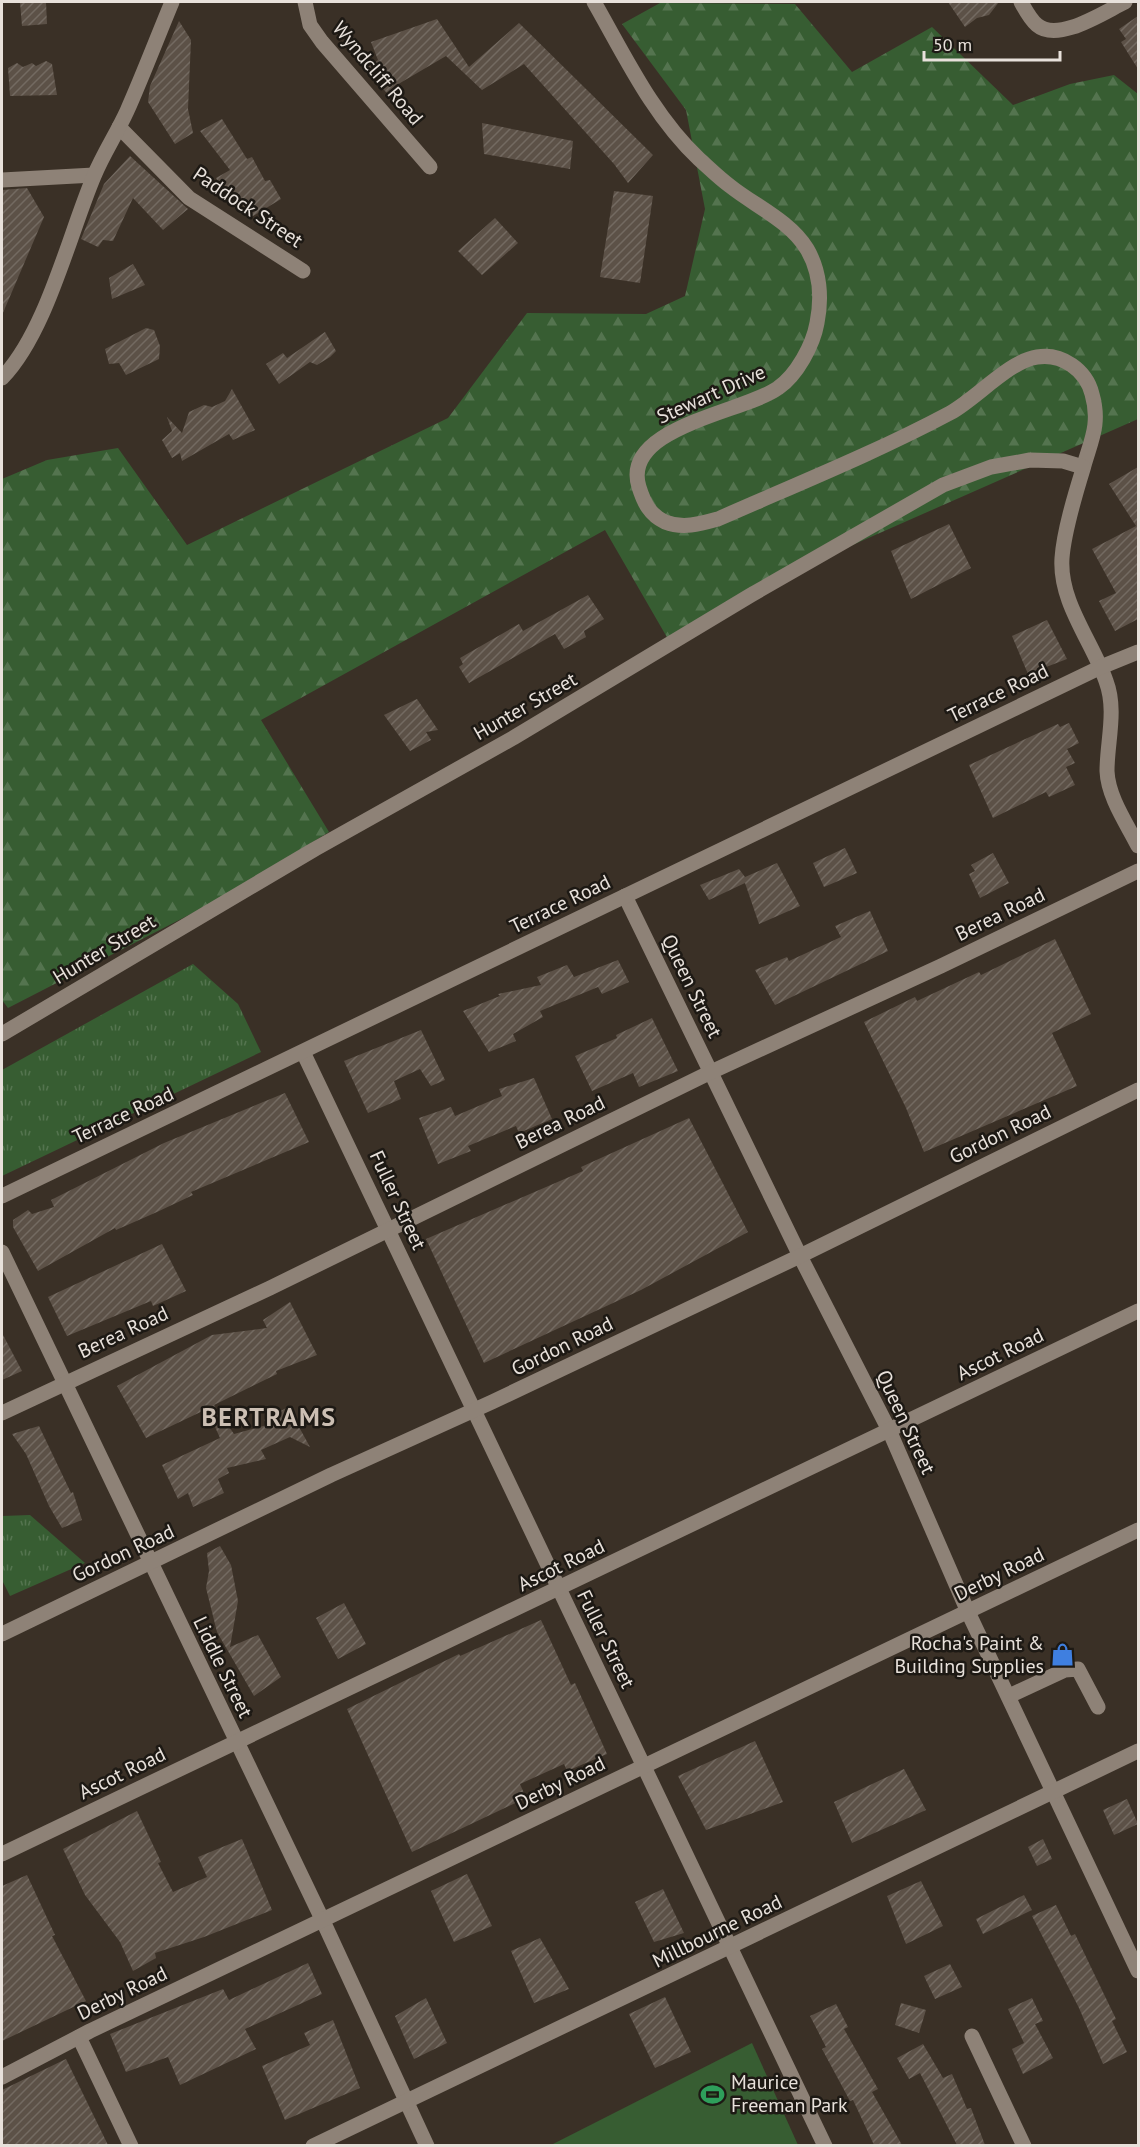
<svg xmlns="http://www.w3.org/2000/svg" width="1140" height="2147" font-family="'PT Sans',sans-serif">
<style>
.green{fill:#375d32}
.forest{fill:url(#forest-firs)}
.park{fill:url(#park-tufts)}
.building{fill:url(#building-hatch)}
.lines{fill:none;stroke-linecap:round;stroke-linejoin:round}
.minor{stroke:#8e8277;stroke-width:15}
.labels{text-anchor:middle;stroke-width:5;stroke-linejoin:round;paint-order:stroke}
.street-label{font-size:20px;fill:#e8e1db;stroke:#1d1914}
.poi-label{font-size:20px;fill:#e8e1db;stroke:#1d1914;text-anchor:end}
.district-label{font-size:26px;font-weight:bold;letter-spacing:1.5px;fill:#ccbfb3;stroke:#1d1914}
</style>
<defs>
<pattern id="forest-firs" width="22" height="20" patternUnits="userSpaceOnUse" patternTransform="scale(1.5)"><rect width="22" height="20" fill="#375d32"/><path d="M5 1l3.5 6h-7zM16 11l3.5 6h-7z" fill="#54744f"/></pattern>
<pattern id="park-tufts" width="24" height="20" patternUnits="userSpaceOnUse" patternTransform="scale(1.5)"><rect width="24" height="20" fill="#375d32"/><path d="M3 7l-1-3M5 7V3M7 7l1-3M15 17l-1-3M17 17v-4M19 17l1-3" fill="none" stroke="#54744f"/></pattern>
<pattern id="building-hatch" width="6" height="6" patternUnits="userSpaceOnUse" patternTransform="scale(1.5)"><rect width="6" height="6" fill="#5c5147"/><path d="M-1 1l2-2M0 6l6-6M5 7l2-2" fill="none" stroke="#736a61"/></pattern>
</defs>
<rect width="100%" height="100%" fill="#3a3026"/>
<!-- green -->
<path class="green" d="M752,2043L798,2145H551Z"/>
<!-- forest -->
<path class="forest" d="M660,3L795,4L852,72L932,27L1013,105L1070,84L1114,75L1138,94V419L762,585L672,646L605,530L261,720L329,832L218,900L8,1008L2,1000V479L47,460L118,448L187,545L448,418L527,313L646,314L685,296L705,209L686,110L622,24Z"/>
<!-- park -->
<g class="park">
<path d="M193,964L238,1004L261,1052L2,1176V1070Z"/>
<path d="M30,1515L85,1563L10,1596L2,1580V1516Z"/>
</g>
<!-- building -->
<g class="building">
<path d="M20,2H46L47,24L22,26Z"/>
<path d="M948,2H999L989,15L977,18L965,27Z"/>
<path d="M1138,16V69L1121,42L1126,39L1119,29Z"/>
<path d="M437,19L469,67L519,23L653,155L628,183L614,164L524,64L482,90L446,56L395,86L389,95L364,70L378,60L371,42Z"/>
<path d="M179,21L191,40L188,109L193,133L175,144L148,102L150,86Z"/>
<path d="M46,61L52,64L57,95L10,96L8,68L17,63L23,67L32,63L36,66Z"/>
<path d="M222,119L247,159L252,157L265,181L270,180L281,199L250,218L236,193L227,198L216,178L230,170L200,131Z"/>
<path d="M482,123L573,141L570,169L484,154Z"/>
<path d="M130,156L188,209L163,230L133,198L113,241L103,240L98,247L81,239L104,184Z"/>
<path d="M27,188L44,217L2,315V190Z"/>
<path d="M614,191L653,196L640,283L600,277Z"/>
<path d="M495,218L518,243L482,275L458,251Z"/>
<path d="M133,264L145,285L112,299L109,278Z"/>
<path d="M146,328L154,330L160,346L159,359L126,375L119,363L109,364L105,349Z"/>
<path d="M325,332L336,351L330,357L317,365L310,362L279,384L266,364L283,353L287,358Z"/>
<path d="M232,389L255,430L233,440L229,434L182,461L180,453L172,458L162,440L172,431L167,417L182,433L189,412L204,405L212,407L225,401Z"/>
<path d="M1138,467V619L1115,631L1099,601L1116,593L1092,549L1136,526L1109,484Z"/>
<path d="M949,524L971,568L911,599L891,551Z"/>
<path d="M588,595L604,619L584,631L586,637L564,649L555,634L469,683L459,667L463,664L460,658L519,624L523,631Z"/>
<path d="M1047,620L1067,659L1028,674L1012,636Z"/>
<path d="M417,699L438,730L426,732L431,740L410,751L384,715Z"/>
<path d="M1069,723L1079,743L1067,749L1075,763L1066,767L1075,785L1049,797L1046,792L993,818L969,765L1058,724L1060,727Z"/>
<path d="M845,848L857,873L824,887L813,863Z"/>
<path d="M993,853L1009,883L980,898L969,874L975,871L971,865Z"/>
<path d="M777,863L800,906L759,924L745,883L709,900L700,885L739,869L745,877Z"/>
<path d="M870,911L888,951L775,1005L755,970L787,957L789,961L841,937L835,926Z"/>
<path d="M1055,939L1091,1014L1052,1033L1077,1086L924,1152L906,1108L864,1022L915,997L917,1001L979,972L981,975Z"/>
<path d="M618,960L629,982L602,994L598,987L540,1011L543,1017L513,1034L516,1041L489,1052L463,1011L500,996L498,994L541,985L537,977L567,965L574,977Z"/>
<path d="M652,1018L678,1071L639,1087L633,1073L592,1091L575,1056L617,1038L616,1035Z"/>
<path d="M421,1030L445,1080L431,1086L420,1069L394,1081L401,1099L368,1113L344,1061Z"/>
<path d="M534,1078L552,1119L519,1133L516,1126L468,1146L471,1151L438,1164L419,1118L451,1107L455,1116L502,1096L499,1089Z"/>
<path d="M285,1093L309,1142L191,1192L193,1195L157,1212L116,1230L115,1228L38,1271L13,1227V1220L28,1210L32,1214L54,1207L51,1200L164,1143Z"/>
<path d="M689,1118L748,1232L641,1290L484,1363L426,1239L583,1171L581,1167Z"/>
<path d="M162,1244L186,1291L153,1306L151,1301L67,1336L48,1297Z"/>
<path d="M290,1302L317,1355L276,1371L277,1374L214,1405L234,1434L267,1425L264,1420L288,1407L310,1447L290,1437L261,1450L266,1459L227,1468L229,1473L218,1479L224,1493L193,1507L188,1493L178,1499L162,1465L220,1438L207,1409L146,1438L117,1386L212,1335L267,1328L263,1320Z"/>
<path d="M2,1333L22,1371L2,1380Z"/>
<path d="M39,1426L71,1493L73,1492L82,1520L62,1528L49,1506L26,1454L12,1434Z"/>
<path d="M220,1546L231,1565L238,1601L230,1647L258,1635L281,1677L254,1696L217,1632L206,1588L209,1571L207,1553Z"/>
<path d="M344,1603L366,1644L338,1659L316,1618Z"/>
<path d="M541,1620L571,1685L575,1683L607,1754L567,1771L564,1764L520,1784L526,1798L412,1852L347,1709L459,1654L460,1656Z"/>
<path d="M755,1741L783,1802L706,1830L678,1776Z"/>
<path d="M904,1769L926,1810L852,1843L834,1802Z"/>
<path d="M1127,1799L1138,1824L1114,1835L1103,1810Z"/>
<path d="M137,1811L161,1862L158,1863L173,1892L207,1877L198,1857L242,1839L272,1910L204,1937L155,1953L156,1958L133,1971L120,1942L85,1895L63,1849Z"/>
<path d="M1043,1839L1052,1859L1037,1866L1028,1847Z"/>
<path d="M467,1874L492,1926L454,1942L431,1891Z"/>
<path d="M27,1875L55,1935L52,1936L86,2001L2,2041V1886Z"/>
<path d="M921,1881L943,1926L906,1944L887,1896Z"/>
<path d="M663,1889L684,1933L654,1942L635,1902Z"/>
<path d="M1024,1895L1032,1910L983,1934L976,1919Z"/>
<path d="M1056,1905L1071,1936L1075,1934L1101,1988L1116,2019L1112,2021L1127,2052L1103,2064L1079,2008L1032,1916Z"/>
<path d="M540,1938L569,1989L534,2003L511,1951Z"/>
<path d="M308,1963L322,1994L245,2029L256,2049L180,2085L168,2057L126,2072L110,2034L223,1989L229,2000Z"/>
<path d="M950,1964L962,1987L935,1999L924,1976Z"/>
<path d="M665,1997L691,2052L655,2068L629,2014Z"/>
<path d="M426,1998L447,2043L414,2059L395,2016Z"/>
<path d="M1032,1998L1043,2021L1035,2024L1053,2058L1023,2074L1012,2049L1024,2043L1008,2009Z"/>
<path d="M901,2003L926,2010L919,2033L895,2025Z"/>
<path d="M836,2004L848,2027L844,2029L878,2089L872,2092L902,2145H874L853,2100L850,2101L822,2049L826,2047L810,2016Z"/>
<path d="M333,2020L360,2088L285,2120L262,2066L310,2045L304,2033Z"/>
<path d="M923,2044L943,2078L952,2074L967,2109L971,2108L985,2145H957L920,2073L909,2079L897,2058Z"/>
<path d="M66,2059L108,2145H2V2090Z"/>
</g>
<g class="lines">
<!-- minor -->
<g class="minor">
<path d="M305,2L310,25L322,42L430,167"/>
<path d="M594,2C625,56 653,116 699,159C709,168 719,178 730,186C755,206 790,221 807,249C820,271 822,298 817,323C813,345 797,375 778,388C745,412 620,427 639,487C644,503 650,515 665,522C683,529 700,524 718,519C795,485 875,453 950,413C976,399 1009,361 1037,357C1062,353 1086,370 1092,394C1101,425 1090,442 1083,469C1075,495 1064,531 1062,558C1059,602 1092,641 1106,681C1117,710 1107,742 1107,771C1108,797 1127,824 1138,846"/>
<path d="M1021,2C1025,9 1030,19 1037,25C1058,43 1104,12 1125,2"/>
<path d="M119,127L189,198L303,271"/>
<path d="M2,180L94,175"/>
<path d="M2,378C46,333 69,235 94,176C103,154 117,133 127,111C143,75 157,38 172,2"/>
<path d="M625,896L800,1256L889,1430L968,1612L1138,1971"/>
<path d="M2,1034L315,849L513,738L751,595L943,485L991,467L1030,460L1063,461L1083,467"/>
<path d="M303,1052L825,2146"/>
<path d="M2,1196L1101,667L1138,652"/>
<path d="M2,1252L323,1921L427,2146"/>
<path d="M2,1413L270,1288L711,1072L941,966L1138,871"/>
<path d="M2,1634L331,1475L492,1402L800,1256L1138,1090"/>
<path d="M1009,1696L1065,1670L1078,1669L1098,1707"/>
<path d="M2,1854L1138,1311"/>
<path d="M972,2036L1024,2146"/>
<path d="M79,2037L131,2146"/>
<path d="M2,2077L90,2031L1138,1530"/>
<path d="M313,2146L1138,1751"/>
</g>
</g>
<!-- icons -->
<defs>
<symbol id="shop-bare" viewBox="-9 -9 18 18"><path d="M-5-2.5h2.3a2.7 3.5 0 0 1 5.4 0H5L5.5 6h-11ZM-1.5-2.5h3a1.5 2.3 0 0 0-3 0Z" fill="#3f7fe0" stroke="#1d1914" stroke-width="2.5" paint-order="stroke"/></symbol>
<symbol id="stadium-bare" viewBox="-9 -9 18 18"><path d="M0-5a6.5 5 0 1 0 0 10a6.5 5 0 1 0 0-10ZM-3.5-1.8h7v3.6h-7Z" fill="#2e9e5b" stroke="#1d1914" stroke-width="2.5" paint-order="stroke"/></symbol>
</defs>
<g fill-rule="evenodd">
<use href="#shop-bare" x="1046" y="1638" width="33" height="33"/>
<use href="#stadium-bare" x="696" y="2078" width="33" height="33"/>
</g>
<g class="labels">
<!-- street labels -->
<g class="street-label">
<text transform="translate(378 73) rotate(50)" y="7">Wyndcliff Road</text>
<text transform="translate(248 207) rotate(34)" y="7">Paddock Street</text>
<text transform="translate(711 394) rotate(-24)" y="7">Stewart Drive</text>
<text transform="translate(998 693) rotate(-26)" y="7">Terrace Road</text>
<text transform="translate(525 706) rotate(-30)" y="7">Hunter Street</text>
<text transform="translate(560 904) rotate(-26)" y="7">Terrace Road</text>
<text transform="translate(1000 914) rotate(-26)" y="7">Berea Road</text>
<text transform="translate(104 949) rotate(-31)" y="7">Hunter Street</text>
<text transform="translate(692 986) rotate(64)" y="7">Queen Street</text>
<text transform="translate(123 1115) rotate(-25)" y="7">Terrace Road</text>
<text transform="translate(560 1122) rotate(-26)" y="7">Berea Road</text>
<text transform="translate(1000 1134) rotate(-26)" y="7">Gordon Road</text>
<text transform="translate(398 1200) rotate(65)" y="7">Fuller Street</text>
<text transform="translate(123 1332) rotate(-25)" y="7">Berea Road</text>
<text transform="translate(562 1346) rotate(-26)" y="7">Gordon Road</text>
<text transform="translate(1000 1354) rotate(-26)" y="7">Ascot Road</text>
<text transform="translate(906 1422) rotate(65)" y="7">Queen Street</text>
<text transform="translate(123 1553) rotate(-25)" y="7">Gordon Road</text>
<text transform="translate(561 1565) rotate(-26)" y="7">Ascot Road</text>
<text transform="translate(999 1574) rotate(-26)" y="7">Derby Road</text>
<text transform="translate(606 1639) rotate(64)" y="7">Fuller Street</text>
<text transform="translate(223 1667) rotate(64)" y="7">Liddle Street</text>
<text transform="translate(122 1773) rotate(-26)" y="7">Ascot Road</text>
<text transform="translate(560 1783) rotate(-26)" y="7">Derby Road</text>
<text transform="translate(717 1931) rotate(-26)" y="7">Millbourne Road</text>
<text transform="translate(122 1993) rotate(-26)" y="7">Derby Road</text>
</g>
<!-- poi labels -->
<g class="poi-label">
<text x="1044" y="1650">Rocha's Paint &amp;<tspan x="1044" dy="23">Building Supplies</tspan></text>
<text x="731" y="2089" text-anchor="start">Maurice<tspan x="731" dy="23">Freeman Park</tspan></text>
</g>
<!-- district labels -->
<g class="district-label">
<text x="269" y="1426">BERTRAMS</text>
</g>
</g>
<!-- border -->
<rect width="1140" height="2147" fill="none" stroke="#e8e1db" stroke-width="6"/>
<!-- scale -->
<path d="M924 51v9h136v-9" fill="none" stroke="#e8e1db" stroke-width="3"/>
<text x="933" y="51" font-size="18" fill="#e8e1db" stroke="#1d1914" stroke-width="4.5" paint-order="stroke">50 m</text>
</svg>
